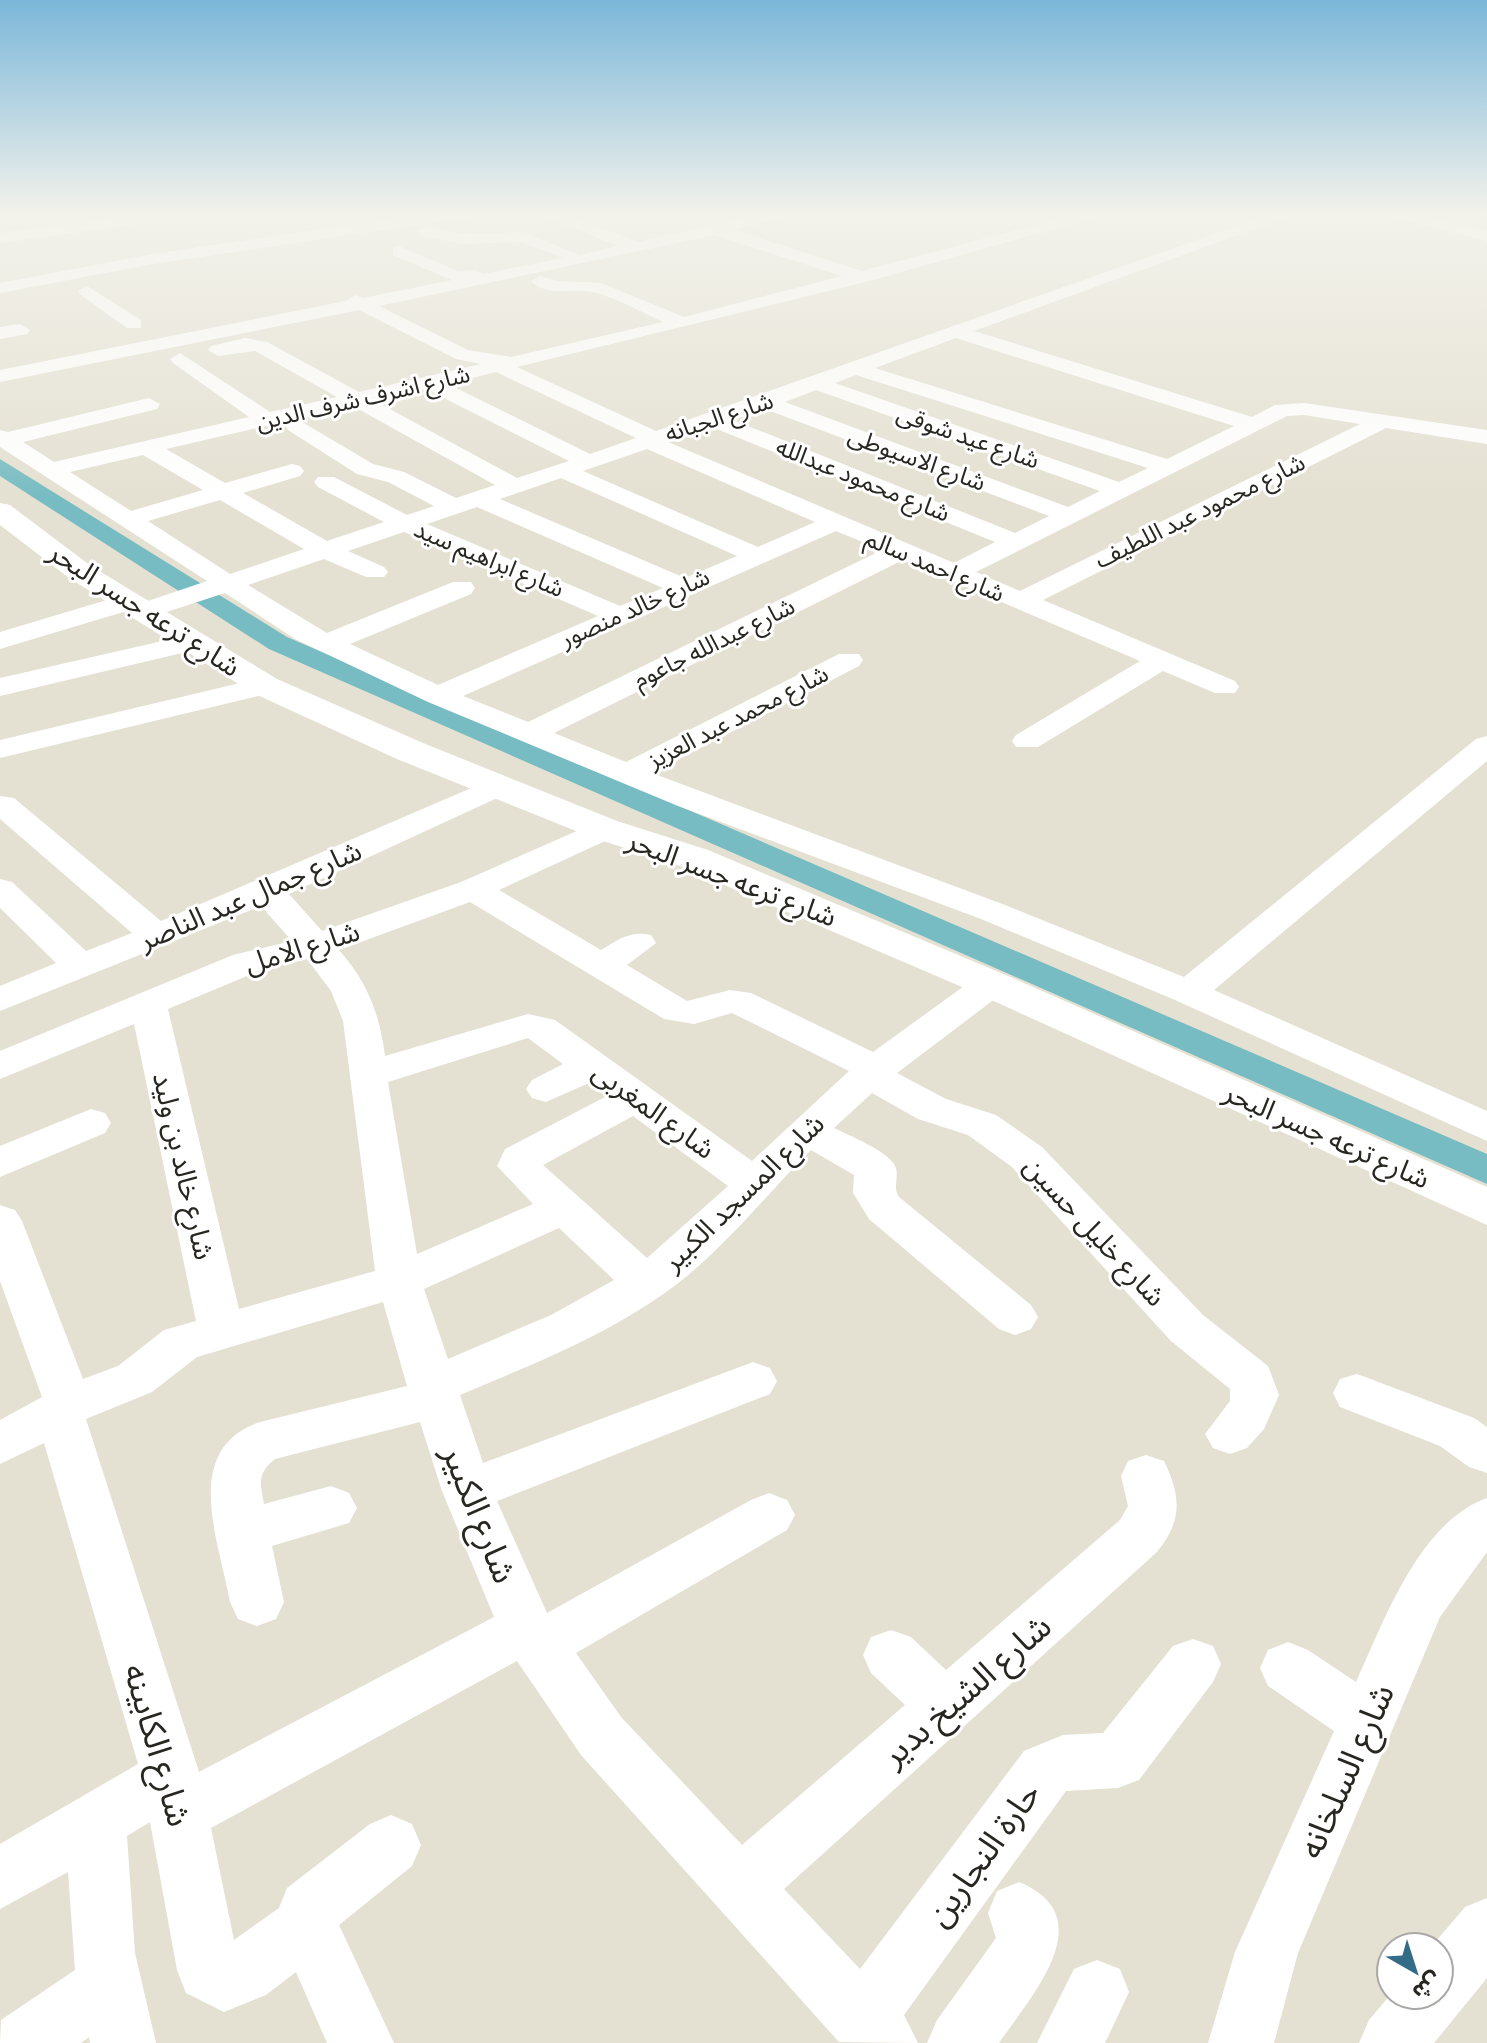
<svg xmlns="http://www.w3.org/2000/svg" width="1487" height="2043" font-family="'Source Sans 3','Noto Sans Arabic',sans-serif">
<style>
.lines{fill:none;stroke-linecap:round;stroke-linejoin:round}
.canal{fill:#77bcc2;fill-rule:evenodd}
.street{fill:#fff;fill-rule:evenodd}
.secondary{fill:#fff;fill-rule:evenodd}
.labels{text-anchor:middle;stroke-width:6;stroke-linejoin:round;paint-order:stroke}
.far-street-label{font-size:24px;fill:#272621;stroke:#fff}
.street-label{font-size:28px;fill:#272621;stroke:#fff}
.near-street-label{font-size:34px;fill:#272621;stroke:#fff}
</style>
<rect width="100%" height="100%" fill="#e4e1d2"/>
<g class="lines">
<!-- canal -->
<path class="canal" d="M0,459L287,637L1487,1154V1184L269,649L0,476Z"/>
<!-- street -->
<g class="street">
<path d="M436,212H480L472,217L153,264L0,293V283L153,254Z"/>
<path d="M536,212H560L638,242L769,212H801L734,230L862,271L1085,212H1114L869,281L517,367L656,431L1276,212H1301L974,331L1252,417L1275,405L1304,403L1487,430V444L1386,428L1043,600L1235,681L1239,687L1235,693H1215L1163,671L1038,747H1016L1012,741L1016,735L1140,661L903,560L554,733L626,762L839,654H859L863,660L859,666L652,773L1005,905L1184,977L1476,739L1487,736V761L1214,990L1487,1111V1141L1175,1000L981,919L678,806L428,702L295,639L225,593L142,620L132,618L130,610L0,649V632L127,594L136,596L139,604L207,581L0,447V430L8,432L149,398L160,404L157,409L23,442L54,462L249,417L173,363L170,359L180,353L270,412L337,397L255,351L218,356L208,350L211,346L245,338L267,342L359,392L481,364L456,359L359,310L0,382V370L346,301L355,295L363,298L452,280L393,255V247L399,246L458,271L475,270L483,274L563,258L521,242L462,244L420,235L418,231L426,226L462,234L523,232L580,255L618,246ZM714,235L842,276L684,317L601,283L557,281L540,276L531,281C547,297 572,288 592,292C616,297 641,312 663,322L511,357L468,350L379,306ZM956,338L1234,426L1167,459L875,368ZM496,372L636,438L590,454L448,384ZM856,375L1148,468L1119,482L835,383ZM426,389L569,461L517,478L375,401ZM816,390L1100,491L1068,507L785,402ZM353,406L495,485L456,498L404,472L373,464L297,419ZM765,409L1049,516L1015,533L733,420ZM1304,415L1360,424L1020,591L976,572L1287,416ZM288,421L285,425L288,430L357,474L388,482L434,506L407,515L334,477H318L314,482L318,487L384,522L327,541L243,493L300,476L304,471L300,466L292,464L225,483L166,449ZM712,427L995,542L954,563L668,442ZM647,449L815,522L758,547L583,471ZM143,455L203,490L131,511L70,472ZM561,478L737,556L685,578L500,499ZM220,500L304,549L230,574L148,521ZM477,507L663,588L620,606L427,524ZM836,531L882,550L528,722L463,696ZM404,532L598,616L438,685L350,644L471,594L475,588L471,582H453L327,633L248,585L324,559L366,577H384L388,572L384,567L348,551Z"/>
<path d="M1373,212H1405L1487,231V241Z"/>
<path d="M128,216L136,221L134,224L0,243V233Z"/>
<path d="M87,286L141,320V328H127L81,295L78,291Z"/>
<path d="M20,324L30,330L27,334L0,339V327Z"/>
<path d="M189,635L199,637L203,643L199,649L0,696V678Z"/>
<path d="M265,677L275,680L279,686L275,692L0,758V740Z"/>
<path d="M497,777L508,779L513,786L508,793L289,894L322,931L461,882L604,819L616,822L620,829L616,836L499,890L601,950C618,940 630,930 651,935L656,943L627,965L687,1001L730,990L751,993L873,1052L978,976L991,973L1004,976L1009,984L1004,992L897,1073L946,1099L996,1115L1042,1147L1203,1315L1268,1366L1279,1395L1264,1429L1247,1448L1230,1454L1213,1448L1205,1434L1230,1401V1389L1171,1341L1012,1167L968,1135L918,1119L872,1093L834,1128C848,1135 890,1152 895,1166C900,1176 892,1187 899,1197L1031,1305L1038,1317L1031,1329L1015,1335L999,1329L869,1219L853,1193L854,1175L811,1150C769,1192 733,1238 687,1276C621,1330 538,1362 460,1395L483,1463L753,1362L770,1368L777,1381L770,1394L497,1501L547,1613L751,1500L769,1493L787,1500L795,1515L787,1530L576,1653L621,1717L742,1845L905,1705L871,1673L863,1655L871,1637L891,1630L911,1637L946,1670L1120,1520L1128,1506L1121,1476L1128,1461L1146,1455L1164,1461C1181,1496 1183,1520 1157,1552L784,1889L860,1969L1024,1751L1063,1735L1103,1733L1173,1646L1193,1639L1213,1646L1221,1664L1213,1682L1139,1780L1118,1788L1066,1791L904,2015L918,2043L839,2042L581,1755L517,1661L211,1828L234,1940L279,1908L287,1888L370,1824L391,1815L412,1824L421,1845L412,1866L339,1925L394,2043H327L296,1972L266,1995L224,2012L186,1993L177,1970L150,1822L127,1836L135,1953L156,2043H90L89,2037L81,2043H0L1,2020L75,1970L68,1872L0,1909V1844L138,1764L44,1443L0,1464V1420L42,1397L0,1281V1205L15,1210L22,1221L83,1379L118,1366L164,1330L196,1321L134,1024L0,1079V1051L233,955L292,941L261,906L0,1011V986L56,963L0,908V879L12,882L86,951L132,933L0,819V796L14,798L161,921ZM470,902L664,1019L694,1024L732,1013L849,1071L752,1161L555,1020L528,1014L385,1056C380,1015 367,981 339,950ZM307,959L331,991L343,1021L375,1271L239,1309L168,1009L259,971ZM528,1038L563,1064L532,1080L526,1089L532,1098L546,1102L589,1083L607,1096L505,1149L497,1166L533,1204L417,1254L388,1082ZM633,1116L728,1186L647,1258L543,1165ZM559,1228L614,1280L551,1315L448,1359L424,1289ZM383,1302L407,1386L260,1422C180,1449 219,1540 230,1602L238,1619L257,1626L276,1619L284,1602L272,1546L349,1523L357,1508L349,1493L331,1486L264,1504C260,1483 257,1473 275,1459L420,1422L442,1491L494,1617L199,1772L86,1419L152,1392L197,1357Z"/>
<path d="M91,1109L105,1113L111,1123L105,1133L0,1177V1146Z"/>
<path d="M1357,1374L1474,1418L1487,1427V1473L1469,1467L1440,1446L1340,1407L1333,1393L1340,1379Z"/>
<path d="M1487,1498V1552L1440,1617L1298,1953L1274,2043H1208L1235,1952L1334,1731L1268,1686L1260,1668L1268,1650L1288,1642L1308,1650L1356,1682C1384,1621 1419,1522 1487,1498Z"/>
<path d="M1019,1882C1104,1917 1031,1996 999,2043H927L937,2020L996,1938L988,1913L997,1891Z"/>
<path d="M1487,1898V1978L1434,2043H1359L1369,2020L1391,1994L1439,1995V1947H1431L1465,1907Z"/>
<path d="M1097,1960L1120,1969L1129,1992L1105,2043H1037L1074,1969Z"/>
</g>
<!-- secondary -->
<path class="secondary" d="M0,503L10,505L91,566L277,679L423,743L617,821L708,850L1006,975L1487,1187V1225L976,993L680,866L591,837L397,759L253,693L69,578L0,525Z"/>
</g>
<!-- sky -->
<linearGradient id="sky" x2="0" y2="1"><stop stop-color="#7bb7d9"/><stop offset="0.43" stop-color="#f3f2eb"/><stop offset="1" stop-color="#f3f2eb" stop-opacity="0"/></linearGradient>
<rect width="1487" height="498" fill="url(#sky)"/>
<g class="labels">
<!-- far-street labels -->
<g class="far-street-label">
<text transform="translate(363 398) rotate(-13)" y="8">شارع اشرف شرف الدين</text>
<text transform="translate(719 417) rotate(-18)" y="8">شارع الجبانه</text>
<text transform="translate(968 437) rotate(19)" y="8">شارع عيد شوقى</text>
<text transform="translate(917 459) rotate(20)" y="8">شارع الاسيوطى</text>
<text transform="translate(863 480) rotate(22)" y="8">شارع محمود عبدالله</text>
<text transform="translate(1200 511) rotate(-26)" y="8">شارع محمود عبد اللطيف</text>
<text transform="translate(489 559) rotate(23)" y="8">شارع ابراهيم سيد</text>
<text transform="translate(935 566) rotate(23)" y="8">شارع احمد سالم</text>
<text transform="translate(635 608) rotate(-24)" y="8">شارع خالد منصور</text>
<text transform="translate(714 643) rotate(-26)" y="8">شارع عبدالله جاعوم</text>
<text transform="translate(738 717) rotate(-27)" y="8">شارع محمد عبد العزيز</text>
</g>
<!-- street labels -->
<g class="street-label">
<text transform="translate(145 609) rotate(33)" y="10">شارع ترعه جسر البحر</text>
<text transform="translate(732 878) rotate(21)" y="10">شارع ترعه جسر البحر</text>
<text transform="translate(250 895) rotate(-23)" y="10">شارع جمال عبد الناصر</text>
<text transform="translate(302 947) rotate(-17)" y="10">شارع الامل</text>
<text transform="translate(654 1110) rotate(36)" y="10">شارع المغربى</text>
<text transform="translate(1327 1135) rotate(24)" y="10">شارع ترعه جسر البحر</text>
<text transform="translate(184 1166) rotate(77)" y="10">شارع خالد بن وليد</text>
<text transform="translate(743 1192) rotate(-44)" y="10">شارع المسجد الكبير</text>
<text transform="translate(1095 1231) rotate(47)" y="10">شارع خليل حسين</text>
</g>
<!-- near-street labels -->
<g class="near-street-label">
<text transform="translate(480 1514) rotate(68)" y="12">شارع الكبير</text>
<text transform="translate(966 1690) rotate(-41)" y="12">شارع الشيخ بدير</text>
<text transform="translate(158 1745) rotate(74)" y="12">شارع الكابينه</text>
<text transform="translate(1346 1771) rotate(-66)" y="12">شارع السلخانه</text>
<text transform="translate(983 1854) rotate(-54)" y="12">حارة النجارين</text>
</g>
</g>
<!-- north arrow -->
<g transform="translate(1415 1971) rotate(141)"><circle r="38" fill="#ffffff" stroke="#a9a8a6" stroke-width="2"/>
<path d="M0-6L14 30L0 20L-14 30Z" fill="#336c86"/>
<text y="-12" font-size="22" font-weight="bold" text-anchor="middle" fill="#272621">ش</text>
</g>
</svg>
